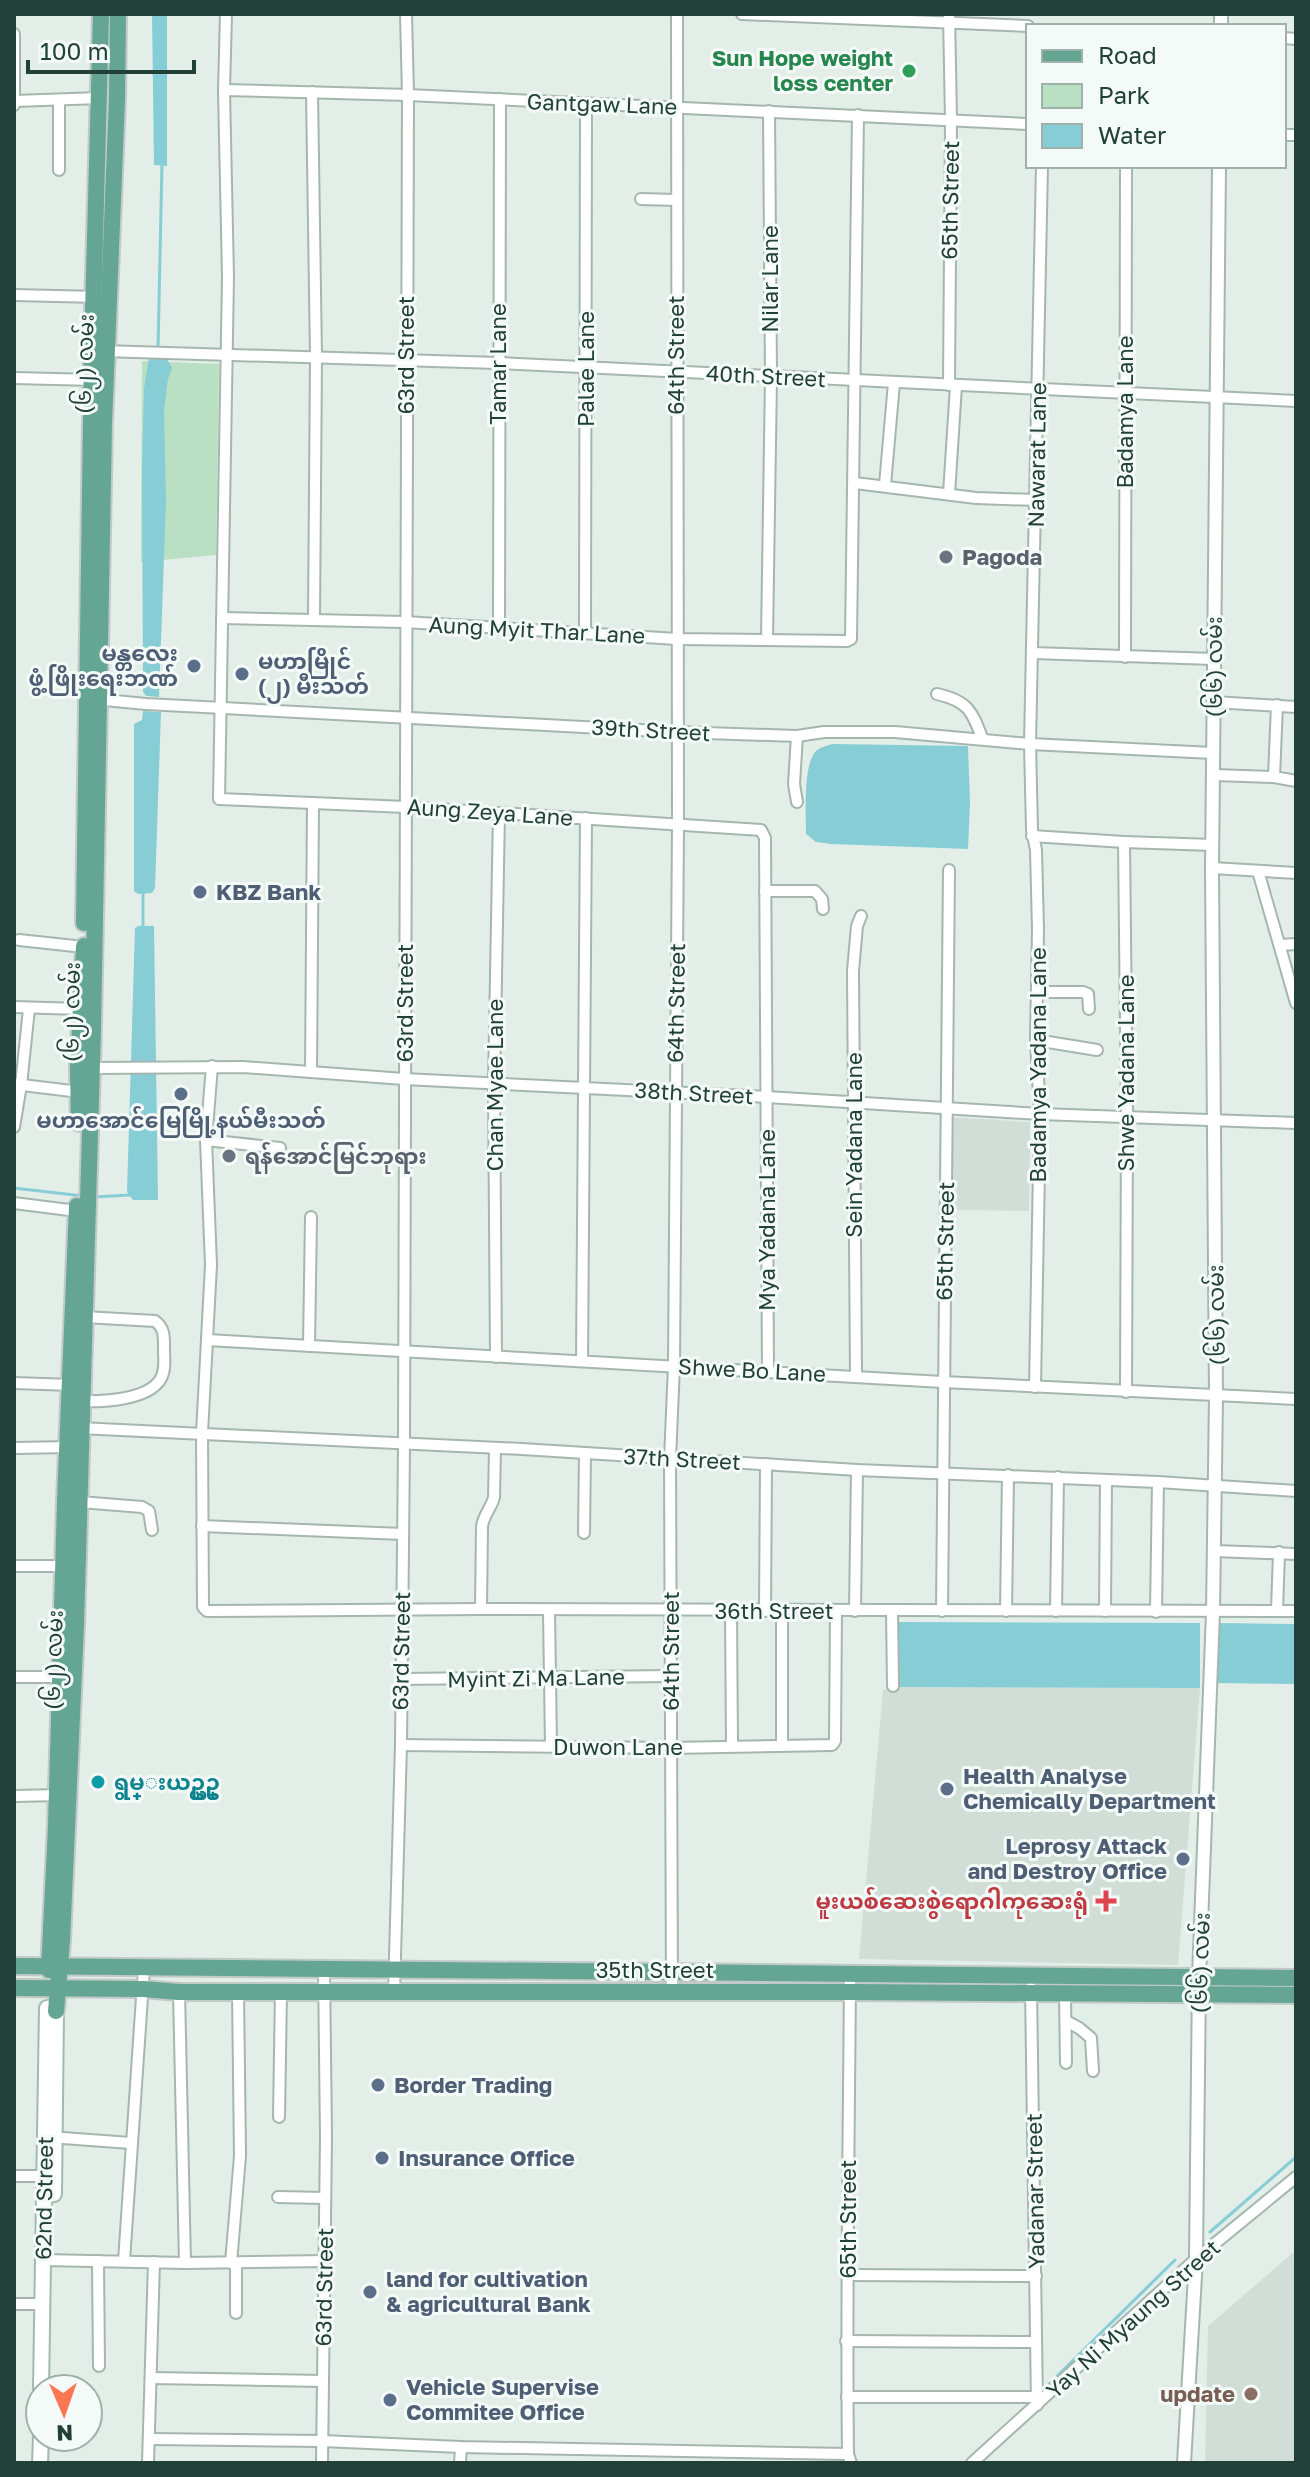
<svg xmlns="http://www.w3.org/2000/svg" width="1310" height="2477" font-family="'Golos Text','Noto Sans Myanmar',sans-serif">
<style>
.built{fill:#d1ded7}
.green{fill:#bae0c3}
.water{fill:#87cdd6}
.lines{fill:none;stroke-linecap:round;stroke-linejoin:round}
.stream{stroke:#87cdd6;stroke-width:3}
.minor-casing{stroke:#a5b6af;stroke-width:14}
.tertiary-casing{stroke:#a5b6af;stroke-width:16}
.secondary-casing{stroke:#a0bab0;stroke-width:18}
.primary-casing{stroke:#c1cac7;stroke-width:20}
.minor{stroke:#fff;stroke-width:10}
.tertiary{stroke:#fff;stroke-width:12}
.secondary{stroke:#fff;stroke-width:14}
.primary{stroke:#64a693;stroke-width:16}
.leisure-dot{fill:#2e9e5b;stroke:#f4faf7;stroke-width:3}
.worship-dot{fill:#6b7280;stroke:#f4faf7;stroke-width:3}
.service-dot{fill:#5c6f8a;stroke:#f4faf7;stroke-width:3}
.culture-dot{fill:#0f9aa8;stroke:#f4faf7;stroke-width:3}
.health-dot{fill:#e0444e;stroke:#f4faf7;stroke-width:3}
.education-dot{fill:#8d6e63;stroke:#f4faf7;stroke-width:3}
.labels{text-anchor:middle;stroke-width:6;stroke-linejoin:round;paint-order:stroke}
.leisure-label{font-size:22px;font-weight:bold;fill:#27864d;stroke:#f4faf7;text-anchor:end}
.street-label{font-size:22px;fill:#214037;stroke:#f4faf7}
.worship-label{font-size:22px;font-weight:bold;fill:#5b616d;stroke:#f4faf7;text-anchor:start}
.service-label{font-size:22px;font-weight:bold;fill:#4e5e75;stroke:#f4faf7;text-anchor:start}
.culture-label{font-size:22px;font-weight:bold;fill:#0d838f;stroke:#f4faf7;text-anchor:start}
.health-label{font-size:22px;font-weight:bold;fill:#be3a42;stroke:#f4faf7;text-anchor:end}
.education-label{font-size:22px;font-weight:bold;fill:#785e54;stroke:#f4faf7;text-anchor:end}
</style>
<rect width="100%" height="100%" fill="#e3eee8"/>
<!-- built -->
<g class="built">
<path d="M949,1117L1030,1122L1029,1211L947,1210Z"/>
<path d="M898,1687L1200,1688L1178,1965L859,1959L883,1690Z"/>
<path d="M1296,2250V2463H1205L1208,2326Z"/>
</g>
<!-- green -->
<path class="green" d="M142,361L219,364L216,555L141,562Z"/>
<!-- water -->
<g class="water">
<path d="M152,14H167V166L154,165Z"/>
<path d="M149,357H166L172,368L168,379L164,410L166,502L159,697L146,696L143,692L142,467L144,389Z"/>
<path d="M143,711L161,712L155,888L152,893L138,894L134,891V724L142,720Z"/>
<path d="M832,744L968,746L970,803L968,849L832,844L816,842L806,834C806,814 803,767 815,752C820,747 826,746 832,744Z"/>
<path d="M138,926H154L158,1200H133L127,1192L135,928Z"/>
<path d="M898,1622L1200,1623V1688L898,1687Z"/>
<path d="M1217,1623L1296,1624V1684L1215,1683Z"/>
</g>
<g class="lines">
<!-- stream -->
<g class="stream">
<path d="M158,350L162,162"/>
<path d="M143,893V929"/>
<path d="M14,1188L83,1196"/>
<path d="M94,1197L130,1195"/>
<path d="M1210,2232L1296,2157"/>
<path d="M1044,2389L1175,2260"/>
<path d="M1004,2441L1016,2429"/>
</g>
<defs>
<g id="minor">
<path d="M226,14L224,90L228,277L219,799L406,807L761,830L765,838L768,1371"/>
<path d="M742,14L1028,26"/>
<path d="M1284,38L1296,39"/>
<path d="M224,90L408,95L1028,124"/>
<path d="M312,92L316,357L314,619"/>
<path d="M14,101L100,98"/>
<path d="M14,105V34"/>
<path d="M1284,135H1296"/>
<path d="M59,170V100"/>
<path d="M641,199L677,200"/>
<path d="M14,295L99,297"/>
<path d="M103,351L498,363L1296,401"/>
<path d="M14,378L95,380"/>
<path d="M949,385L951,120L949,14"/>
<path d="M855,483L976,498L1036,500"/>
<path d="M885,485L894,383"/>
<path d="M949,494L956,386"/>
<path d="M222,618L405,622L677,639L847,641L851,639L858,115"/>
<path d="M499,629L500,99"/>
<path d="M585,633L586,105"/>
<path d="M767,639L771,377L769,111"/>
<path d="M1033,653L1214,659"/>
<path d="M1125,657L1126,166"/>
<path d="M937,694C968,701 972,711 982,738"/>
<path d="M94,699L146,704L677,732L797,736L824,732H895L1030,744L1213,753"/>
<path d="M1213,702L1296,707"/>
<path d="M1214,775L1274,777L1296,781"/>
<path d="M1274,777L1277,705"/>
<path d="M797,802L794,784L797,736"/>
<path d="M1032,836L1124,842"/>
<path d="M1212,868L1296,873"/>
<path d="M1258,871L1296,1003"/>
<path d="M765,891H815L822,899L823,909"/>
<path d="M19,940L84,947"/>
<path d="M1280,945L1296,944"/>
<path d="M1037,992H1083L1088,994L1089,1009"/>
<path d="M14,1007L81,1009"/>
<path d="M1036,1040L1097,1050"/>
<path d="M212,1066L206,1140L211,1265L202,1433L203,1607L207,1611L481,1609L1296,1611"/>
<path d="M91,1068L243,1067L404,1079L767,1097L1040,1114L1296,1123"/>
<path d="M311,1072L313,804"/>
<path d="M14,1084L80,1092"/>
<path d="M14,1127L21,1085L29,1009"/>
<path d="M206,1140L280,1148"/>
<path d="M14,1203L77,1211"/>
<path d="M207,1340L943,1382L1296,1399"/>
<path d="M309,1346L311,1217"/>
<path d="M496,1357L494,1084L499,813"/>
<path d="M582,1361L586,818"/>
<path d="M856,1376L853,971L857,926L861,916"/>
<path d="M14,1383L72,1385"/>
<path d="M1035,1387L1040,1114L1036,1040L1038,929L1036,850L1032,830L1030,744L1042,166"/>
<path d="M1126,1392L1127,1118L1124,842L1213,845"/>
<path d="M77,1401C99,1402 146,1401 160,1380C166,1371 164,1359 164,1349C164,1338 165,1328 155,1321L84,1317"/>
<path d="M79,1428L522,1449L857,1470L1158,1482L1296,1491"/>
<path d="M14,1448L71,1447"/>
<path d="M80,1502L142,1507L149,1511L152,1530"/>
<path d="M202,1526L403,1534"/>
<path d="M584,1533L585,1453"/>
<path d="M1214,1551L1296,1554"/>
<path d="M14,1566H68"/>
<path d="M481,1609L482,1526C484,1514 492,1507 494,1497L495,1449"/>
<path d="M549,1611L551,1746"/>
<path d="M731,1611L732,1745"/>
<path d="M765,1611L766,1464"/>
<path d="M782,1611V1745"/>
<path d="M855,1611L857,1470"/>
<path d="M892,1611L893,1686"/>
<path d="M942,1611L949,870"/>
<path d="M1006,1611L1008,1475"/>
<path d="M1056,1611L1058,1477"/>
<path d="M1105,1611L1106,1480"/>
<path d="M1277,1611L1279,1552"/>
<path d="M1156,1612L1158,1482"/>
<path d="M14,1677H64"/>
<path d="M401,1679L672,1676"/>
<path d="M401,1745L671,1748L832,1745L835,1741L836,1611"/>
<path d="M14,1796L60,1795"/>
<path d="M850,1974C849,2134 846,2294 848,2454L851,2463"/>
<path d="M1031,1988L1037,2405"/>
<path d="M179,1992L185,2263"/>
<path d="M394,1992L401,1745L404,1445L408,95L406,14"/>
<path d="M672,1992L670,1459L674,1366L678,824L677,14"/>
<path d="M1065,1994L1066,2063"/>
<path d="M1066,2021L1079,2028L1091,2038L1093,2071"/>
<path d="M279,2117L281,1991"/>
<path d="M49,2137L131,2143"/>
<path d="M14,2176H48"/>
<path d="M278,2197L325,2198"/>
<path d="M43,2260L185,2263L325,2261"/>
<path d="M98,2261L99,2366"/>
<path d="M124,2261L144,1968"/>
<path d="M231,2263L240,2156L238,1991"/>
<path d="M236,2263V2313"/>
<path d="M849,2275L1036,2276"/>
<path d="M14,2304H42"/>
<path d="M846,2341L1036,2342"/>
<path d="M151,2378L323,2381"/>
<path d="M847,2397H1036"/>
<path d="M149,2439L322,2441L461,2447L848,2454"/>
<path d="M148,2463L154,2262"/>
<path d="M322,2463L326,2137L324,1968"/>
<path d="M460,2463L461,2447"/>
<path d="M972,2463L1196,2259L1296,2177"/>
</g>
<g id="tertiary">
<path d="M1221,26V14"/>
<path d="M1184,2463L1196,2259L1199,1977L1213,1612L1216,1397L1212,868L1219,166"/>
</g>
<g id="secondary">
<path d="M54,2194L56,2011"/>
<path d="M41,2389L47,2008"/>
<path d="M40,2463L41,2437"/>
</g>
<g id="primary">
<path d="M84,923L92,351L101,14"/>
<path d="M79,1123L78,1068L84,946"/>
<path d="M14,1966L1296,1978"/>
<path d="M49,1970L56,1827L65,1502L77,1206"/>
<path d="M14,1988L143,1989L179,1992H850L1296,1995"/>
<path d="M56,2011L62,1940L76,1625L93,1027L104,423L117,99L118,14"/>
</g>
</defs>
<!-- minor casing -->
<use href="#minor" class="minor-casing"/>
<!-- tertiary casing -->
<use href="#tertiary" class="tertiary-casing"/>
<!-- secondary casing -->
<use href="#secondary" class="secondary-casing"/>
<!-- primary casing -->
<use href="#primary" class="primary-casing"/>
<!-- minor -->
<use href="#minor" class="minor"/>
<!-- tertiary -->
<use href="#tertiary" class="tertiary"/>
<!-- secondary -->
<use href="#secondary" class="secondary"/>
<!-- primary -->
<use href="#primary" class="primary"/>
</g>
<!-- markers -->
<circle class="leisure-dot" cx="909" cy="71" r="8"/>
<g class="worship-dot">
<circle cx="946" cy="557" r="8"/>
<circle cx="229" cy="1156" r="8"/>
</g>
<g class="service-dot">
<circle cx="194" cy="666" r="8"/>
<circle cx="242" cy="674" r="8"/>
<circle cx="200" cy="892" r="8"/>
<circle cx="181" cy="1094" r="8"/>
<circle cx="947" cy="1789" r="8"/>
<circle cx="1183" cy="1859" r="8"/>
<circle cx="378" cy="2085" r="8"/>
<circle cx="382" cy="2158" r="8"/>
<circle cx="370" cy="2292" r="8"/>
<circle cx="390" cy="2400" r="8"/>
</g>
<circle class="culture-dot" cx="98" cy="1782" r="8"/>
<path class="health-dot" d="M1102 1889h8v8h8v8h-8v8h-8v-8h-8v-8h8z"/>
<circle class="education-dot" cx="1251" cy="2394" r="8"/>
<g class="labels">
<!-- leisure labels -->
<g class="leisure-label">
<text x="893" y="66">Sun Hope weight<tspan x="893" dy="25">loss center</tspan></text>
</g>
<!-- street labels -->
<g class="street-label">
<text transform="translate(602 104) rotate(2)" y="8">Gantgaw Lane</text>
<text transform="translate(950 200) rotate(-89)" y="8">65th Street</text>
<text transform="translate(770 279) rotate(-90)" y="8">Nilar Lane</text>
<text transform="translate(406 355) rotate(-90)" y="8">63rd Street</text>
<text transform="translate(676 355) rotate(-90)" y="8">64th Street</text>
<text transform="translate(84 364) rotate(-88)" y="8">(၆၂) လမ်း</text>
<text transform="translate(498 364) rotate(-90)" y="8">Tamar Lane</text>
<text transform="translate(586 369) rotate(-90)" y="8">Palae Lane</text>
<text transform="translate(766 376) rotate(3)" y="8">40th Street</text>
<text transform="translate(1125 412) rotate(-90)" y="8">Badamya Lane</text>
<text transform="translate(1037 455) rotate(-89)" y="8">Nawarat Lane</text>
<text transform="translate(537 630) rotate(3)" y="8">Aung Myit Thar Lane</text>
<text transform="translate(1214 667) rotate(-90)" y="8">(၆၆) လမ်း</text>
<text transform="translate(651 730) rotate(3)" y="8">39th Street</text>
<text transform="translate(490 812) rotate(4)" y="8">Aung Zeya Lane</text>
<text transform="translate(405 1003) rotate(-90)" y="8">63rd Street</text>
<text transform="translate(676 1003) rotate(-89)" y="8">64th Street</text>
<text transform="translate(71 1012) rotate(-89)" y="8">(၆၂) လမ်း</text>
<text transform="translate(1038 1065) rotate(-90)" y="8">Badamya Yadana Lane</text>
<text transform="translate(1126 1073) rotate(-90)" y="8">Shwe Yadana Lane</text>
<text transform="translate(495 1085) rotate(-90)" y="8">Chan Myae Lane</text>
<text transform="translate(694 1093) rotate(3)" y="8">38th Street</text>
<text transform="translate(854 1145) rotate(-90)" y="8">Sein Yadana Lane</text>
<text transform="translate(767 1220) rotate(-90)" y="8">Mya Yadana Lane</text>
<text transform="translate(945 1241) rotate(-89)" y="8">65th Street</text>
<text transform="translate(1216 1315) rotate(-91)" y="8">(၆၆) လမ်း</text>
<text transform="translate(752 1370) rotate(3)" y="8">Shwe Bo Lane</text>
<text transform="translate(682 1459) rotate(3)" y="8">37th Street</text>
<text x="774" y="1619">36th Street</text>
<text transform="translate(401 1651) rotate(-89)" y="8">63rd Street</text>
<text transform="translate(671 1651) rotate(-90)" y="8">64th Street</text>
<text transform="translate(53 1660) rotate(-88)" y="8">(၆၂) လမ်း</text>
<text transform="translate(536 1678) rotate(-1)" y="8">Myint Zi Ma Lane</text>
<text x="618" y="1755">Duwon Lane</text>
<text transform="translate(1200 1963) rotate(-88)" y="8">(၆၆) လမ်း</text>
<text x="655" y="1978">35th Street</text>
<text transform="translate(1035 2191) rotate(-91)" y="8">Yadanar Street</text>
<text transform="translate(44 2198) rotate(-89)" y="8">62nd Street</text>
<text transform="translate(848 2219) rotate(-90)" y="8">65th Street</text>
<text transform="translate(324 2287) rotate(-89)" y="8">63rd Street</text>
<text transform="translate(1133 2319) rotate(-42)" y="8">Yay Ni Myaung Street</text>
</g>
<!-- worship labels -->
<g class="worship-label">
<text x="962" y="565">Pagoda</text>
<text x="245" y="1164">ရန်အောင်မြင်ဘုရား</text>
</g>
<!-- service labels -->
<g class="service-label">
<text x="178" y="661" text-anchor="end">မန္တလေး<tspan x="178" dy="25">ဖွံ့ဖြိုးရေးဘဏ်</tspan></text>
<text x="258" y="669">မဟာမြိုင်<tspan x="258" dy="25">(၂) မီးသတ်</tspan></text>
<text x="216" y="900">KBZ Bank</text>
<text x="181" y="1128" text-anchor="middle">မဟာအောင်မြေမြို့နယ်မီးသတ်</text>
<text x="963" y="1784">Health Analyse<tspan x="963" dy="25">Chemically Department</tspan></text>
<text x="1167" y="1854" text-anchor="end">Leprosy Attack<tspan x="1167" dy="25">and Destroy Office</tspan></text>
<text x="394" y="2093">Border Trading</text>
<text x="398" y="2166">Insurance Office</text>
<text x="386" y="2287">land for cultivation<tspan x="386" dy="25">&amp; agricultural Bank</tspan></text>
<text x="406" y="2395">Vehicle Supervise<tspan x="406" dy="25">Commitee Office</tspan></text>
</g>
<!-- culture labels -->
<g class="culture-label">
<text x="114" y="1790">ရွမ္းယဥ္ယဥ္</text>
</g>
<!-- health labels -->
<g class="health-label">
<text x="1088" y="1909">မူးယစ်ဆေးစွဲရောဂါကုဆေးရုံ</text>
</g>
<!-- education labels -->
<g class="education-label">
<text x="1235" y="2402">update</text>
</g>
</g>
<!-- border -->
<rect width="1310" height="2477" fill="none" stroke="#214037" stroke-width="32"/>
<!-- legend -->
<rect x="1026" y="24" width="260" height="144" fill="#f4faf7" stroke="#a0b0aa" stroke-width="2"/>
<rect x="1042" y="50" width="40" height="12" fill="#64a693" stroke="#a0b0aa" stroke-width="2"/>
<text x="1098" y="64" font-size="24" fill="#214037">Road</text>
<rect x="1042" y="84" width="40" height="24" fill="#bae0c3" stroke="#a0b0aa" stroke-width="2"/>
<text x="1098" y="104" font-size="24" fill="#214037">Park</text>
<rect x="1042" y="124" width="40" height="24" fill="#87cdd6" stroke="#a0b0aa" stroke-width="2"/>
<text x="1098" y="144" font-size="24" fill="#214037">Water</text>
<!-- north arrow -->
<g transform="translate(64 2413) rotate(178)"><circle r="38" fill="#f4faf7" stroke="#a0b0aa" stroke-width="2"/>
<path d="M0-6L14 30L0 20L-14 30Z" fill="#fb7753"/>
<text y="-12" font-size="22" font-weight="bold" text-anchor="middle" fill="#214037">N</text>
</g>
<!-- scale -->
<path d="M28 60v12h166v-12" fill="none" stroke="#214037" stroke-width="4"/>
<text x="40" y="60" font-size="24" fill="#214037" stroke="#f4faf7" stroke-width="6" paint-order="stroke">100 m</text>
</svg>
